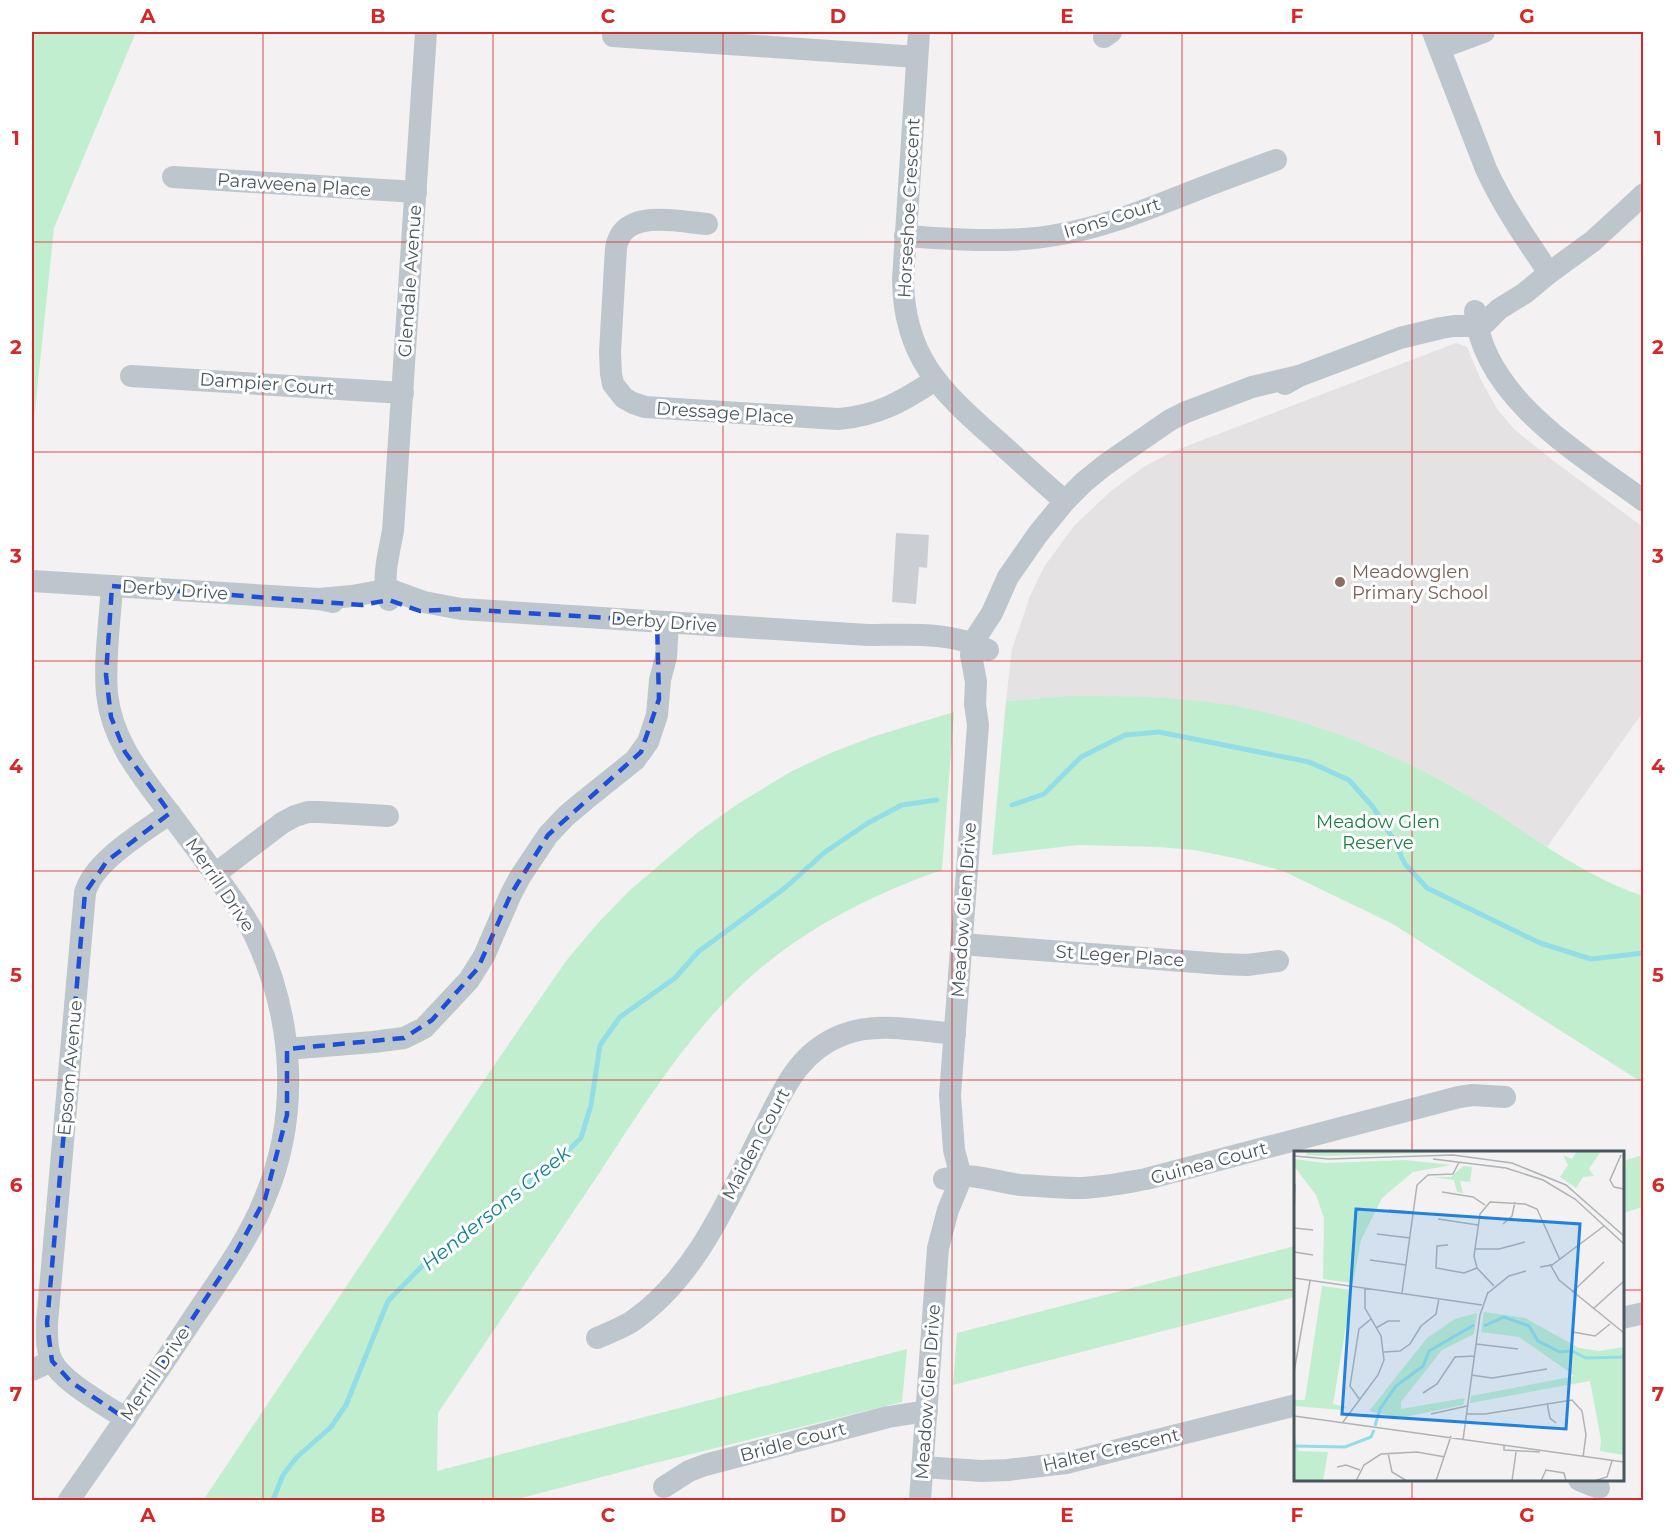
<svg xmlns="http://www.w3.org/2000/svg" width="1675" height="1532" font-family="Montserrat,sans-serif">
<style>
.education{fill:#e4e2e3}
.green{fill:#c2eed0}
.lines{fill:none;stroke-linecap:round;stroke-linejoin:round}
.stream{stroke:#91dee9;stroke-width:5}
.building{fill:#cbced3}
.minor{stroke:#bdc6cd;stroke-width:22}
.marked{fill:none;stroke:#1d4ed8;stroke-width:4.5;stroke-dasharray:12 8;stroke-linejoin:round}
.grid{fill:none;stroke:#d62828;stroke-width:1.5;stroke-opacity:0.55}
.education-dot{fill:#8d6e63;stroke:#fff;stroke-width:2}
.labels{text-anchor:middle;stroke-width:6;stroke-linejoin:round;paint-order:stroke}
.street-label{font-size:18px;fill:#49565e;stroke:#fff}
.education-label{font-size:18px;fill:#785e54;stroke:#fff;text-anchor:start}
.park-label{font-size:18px;fill:#1b7e45;stroke:#fff}
.water-label{font-size:20px;font-style:italic;fill:#128091;stroke:#fff}
.inset-river{fill:none;stroke:#91dee9;stroke-width:3}
.inset-road{fill:none;stroke:#afb3b6;stroke-width:1.5}
.view{fill:#2182dd;fill-opacity:0.15;stroke:#2182dd;stroke-width:3}
.inset-edge{fill:none;stroke:#49565e;stroke-width:3}
.neatline{fill:none;stroke:#d62828;stroke-width:2}
.grid-label{font-size:20px;text-anchor:middle;font-weight:bold;fill:#d62828}
</style>
<rect width="100%" height="100%" fill="#f3f1f1"/>
<!-- education -->
<path class="education" d="M1456,343L1467,347L1480,378L1497,409L1514,429L1551,459L1643,527V712L1547,847L1456,788L1423,771L1382,751L1312,725L1105,696H1067L1006,701L1012,649L1030,596L1044,567L1074,526L1111,491L1145,466L1174,451Z"/>
<!-- green -->
<g class="green">
<path d="M32,32H136L54,228L32,439Z"/>
<path d="M1067,696C1108,696 1149,696 1190,700C1280,708 1376,743 1455,788C1518,824 1574,873 1643,896V1083L1391,923L1283,871L1239,859L1194,850L1158,847L1078,845L992,855L1006,701Z"/>
<path d="M954,712L942,870C875,893 810,926 756,972C692,1027 646,1102 600,1172C546,1252 492,1333 438,1413L437,1471L907,1349L902,1402L651,1464L514,1500H213L204,1499L497,1061L566,961L598,923L629,891L697,833L739,803L792,771L833,752L872,737Z"/>
<path d="M1643,1155V1207L1623,1213V1161Z"/>
<path d="M1295,1246V1297L953,1385L957,1333Z"/>
</g>
<g class="lines">
<!-- stream -->
<g class="stream">
<path d="M1012,805L1044,794L1081,757L1125,735L1159,732L1309,762L1349,780L1373,807L1392,837L1405,864L1427,888L1540,943L1591,959L1644,953"/>
<path d="M273,1500L283,1475L297,1457L331,1427L346,1405L388,1301L428,1260L491,1209L551,1167L581,1138L591,1105L600,1045L620,1017L675,978L698,952L785,888L825,852L868,823L902,805L937,800"/>
</g>
</g>
<!-- building -->
<path class="building" d="M896,533L929,535L927,568L919,567L916,604L892,602Z"/>
<g class="lines">
<!-- minor -->
<g class="minor">
<path d="M919,32L903,280C904,356 939,389 993,437C1017,458 1040,480 1065,501"/>
<path d="M1433,32L1486,169C1503,206 1526,239 1549,273"/>
<path d="M613,36L917,57"/>
<path d="M1104,37L1111,32"/>
<path d="M1440,48L1484,32"/>
<path d="M173,177L416,192"/>
<path d="M707,224C678,222 623,207 616,248L610,352L611,374L613,384L624,398L633,403L645,407L838,419C878,416 903,401 935,380"/>
<path d="M905,236C955,239 1006,244 1056,235C1101,228 1143,211 1186,194C1216,182 1246,171 1276,160"/>
<path d="M1475,311C1483,398 1580,454 1644,501"/>
<path d="M131,376L403,393"/>
<path d="M1285,384L1299,376L1400,338L1441,328L1454,326H1475L1485,323L1499,309L1525,293L1549,273L1593,241L1644,194"/>
<path d="M32,581L319,599L333,602"/>
<path d="M319,599L352,596L385,590L394,591L424,602L461,609L868,635C908,635 951,631 988,650"/>
<path d="M389,600C381,579 389,553 393,531L426,32"/>
<path d="M215,874L282,823L295,816L308,812H320L388,816"/>
<path d="M961,944L1222,964L1247,965L1278,961"/>
<path d="M287,1049L373,1042L404,1038L424,1028L469,980L484,956L511,894L520,877L548,835L566,816L585,800L635,760L648,742L657,715L660,680L666,657L668,622"/>
<path d="M944,1179C973,1171 993,1182 1021,1185C1040,1186 1058,1188 1077,1188C1100,1188 1123,1183 1146,1179L1459,1097L1473,1095L1505,1097"/>
<path d="M1622,1318L1644,1313"/>
<path d="M597,1338C610,1332 623,1328 634,1320C699,1274 730,1194 765,1126C784,1088 799,1052 842,1035C876,1021 919,1031 955,1034"/>
<path d="M32,1370L52,1361"/>
<path d="M126,1419C106,1405 62,1382 52,1361C46,1350 47,1335 47,1323L85,893C93,861 144,832 170,813"/>
<path d="M922,1467L982,1471L1008,1470L1066,1463L1296,1405"/>
<path d="M1579,1480L1599,1488"/>
<path d="M664,1487L689,1471L705,1465L888,1417L927,1411"/>
<path d="M69,1500C109,1443 149,1385 188,1326C215,1285 247,1244 265,1198C300,1115 294,1020 256,938C246,916 231,897 217,877C201,855 185,833 168,811C141,775 112,741 107,694C104,660 110,620 112,586"/>
<path d="M920,1500L938,1248L948,1210L958,1186L959,1169L954,1150L950,1095L978,725L975,704L976,682L971,655L973,642L992,613L1008,577L1038,534L1065,501L1084,482L1105,465L1170,420L1186,412L1252,387L1299,376"/>
</g>
</g>
<!-- marked area -->
<path class="marked" d="M112,586L362,605L389,600L420,611L461,609L657,621L659,699L641,752L548,835L511,894L478,968L432,1020L404,1038L287,1049V1115L265,1199L234,1256L126,1419L71,1382L52,1361L47,1323L85,893L107,861L170,813L125,752L111,717L106,675Z"/>
<!-- grid -->
<path class="grid" d="M263,32V1500M493,32V1500M723,32V1500M952,32V1500M1182,32V1500M1412,32V1152M32,242H1644M32,452H1644M32,661H1644M32,871H1644M32,1080H1644M32,1290H1296M1622,1290H1644M1412,1480V1500"/>
<!-- markers -->
<circle class="education-dot" cx="1340" cy="582" r="6"/>
<g class="labels">
<!-- street labels -->
<g class="street-label">
<text transform="translate(294 185) rotate(4)" y="6">Paraweena Place</text>
<text transform="translate(909 208) rotate(-87)" y="6">Horseshoe Crescent</text>
<text transform="translate(1112 218) rotate(-17)" y="6">Irons Court</text>
<text transform="translate(410 281) rotate(-86)" y="6">Glendale Avenue</text>
<text transform="translate(267 384) rotate(4)" y="6">Dampier Court</text>
<text transform="translate(725 413) rotate(4)" y="6">Dressage Place</text>
<text transform="translate(175 590) rotate(4)" y="6">Derby Drive</text>
<text transform="translate(664 622) rotate(4)" y="6">Derby Drive</text>
<text transform="translate(220 885) rotate(56)" y="6">Merrill Drive</text>
<text transform="translate(964 910) rotate(-86)" y="6">Meadow Glen Drive</text>
<text transform="translate(1120 956) rotate(4)" y="6">St Leger Place</text>
<text transform="translate(70 1068) rotate(-85)" y="6">Epsom Avenue</text>
<text transform="translate(756 1144) rotate(-62)" y="6">Maiden Court</text>
<text transform="translate(1209 1163) rotate(-15)" y="6">Guinea Court</text>
<text transform="translate(155 1374) rotate(-56)" y="6">Merrill Drive</text>
<text transform="translate(928 1392) rotate(-86)" y="6">Meadow Glen Drive</text>
<text transform="translate(793 1442) rotate(-15)" y="6">Bridle Court</text>
<text transform="translate(1111 1450) rotate(-13)" y="6">Halter Crescent</text>
</g>
<!-- education labels -->
<g class="education-label">
<text x="1352" y="578">Meadowglen<tspan x="1352" dy="21">Primary School</tspan></text>
</g>
<!-- park labels -->
<g class="park-label">
<text x="1378" y="828">Meadow Glen<tspan x="1378" dy="21">Reserve</tspan></text>
</g>
<!-- water labels -->
<g class="water-label">
<text transform="translate(496 1208) rotate(-39)" y="7">Hendersons Creek</text>
</g>
</g>
<!-- overview -->
<g transform="translate(1294 1151)">
<rect width="330" height="330" fill="#f3f1f1"/>
<path d="M11,0L163,1L30,5L13,4ZM283,0H307L295,18L300,25L289,26L282,37L266,26L274,14L269,4L278,8ZM0,8L31,12L111,9L158,14L119,21L88,47L67,89L59,132L29,128L30,67L22,44L0,15ZM169,15L178,16L176,31L166,30L169,42L163,41L160,29L138,26H157ZM28,135L58,139L39,253L53,256L48,259L0,255V249H11ZM190,161L231,167L285,197L305,200L330,196V304L306,300L307,289L296,230L176,252L177,245L281,225L225,186L187,181ZM183,162L180,183L148,199L107,251V258L171,247L169,254L106,267L75,260L133,187L161,168ZM0,280L4,300L34,301L29,330H0Z" fill="#c2eed0"/>
<path class="inset-river" d="M190,175L210,166L235,175L244,190L266,201L278,200L292,207L330,206M81,275L86,258L102,235L129,215L135,200L180,174M0,295L51,296L77,286L80,279"/>
<path class="inset-road" d="M327,4L316,29L320,36L330,38M0,5L35,8L159,4L218,12L272,34L330,85M139,8L212,17L249,29L281,48L330,93M148,41L179,46L191,54M95,59L119,61M0,65L1,33M144,68L184,74M209,73L218,65L221,51M0,77L19,79M83,83L116,87M154,94L143,95L142,117L170,122L183,117M181,98H205L231,91M0,101L19,104M76,109L112,114M256,113L265,129L330,182M246,116L258,114L310,75M0,127L188,154M200,135L183,117L180,105L186,63L196,51L231,53L243,58L266,109M278,141L310,111M108,142L123,34L134,24L159,23L165,11M194,142L215,125L232,120M299,158L330,130M82,177L94,170H106M279,181L301,185L316,173M182,193L224,198M90,201L106,200L116,193L127,175L142,163L145,147M0,221L16,130M177,224L198,227L253,218M129,242L143,233L161,206L180,205M66,249L56,235L65,178L77,168M253,252L256,267L262,272M137,263L173,255M172,263H191L278,249L288,260L292,284L289,306M0,265L330,311M49,271L84,224L90,209L87,185L71,157V137M169,289L186,164L194,141M210,295V299L246,301M94,302L98,321L113,330M43,316L52,314L66,319M62,330L70,314L87,303L123,301L151,306M142,330L157,285M218,330L222,301M247,330L252,319L270,322L272,330M300,330L313,326L318,310"/>
<path class="view" d="M62,58L286,73L272,278L48,263Z"/>
<rect width="330" height="330" class="inset-edge"/>
</g>
<!-- border -->
<rect width="1675" height="1532" fill="none" stroke="#ffffff" stroke-width="66"/>
<rect x="33" y="33" width="1609" height="1466" class="neatline"/>
<g class="grid-label">
<text x="148" y="23">A</text>
<text x="378" y="23">B</text>
<text x="608" y="23">C</text>
<text x="838" y="23">D</text>
<text x="1067" y="23">E</text>
<text x="1297" y="23">F</text>
<text x="1527" y="23">G</text>
<text x="16" y="145">1</text>
<text x="1658" y="145">1</text>
<text x="16" y="354">2</text>
<text x="1658" y="354">2</text>
<text x="16" y="563">3</text>
<text x="1658" y="563">3</text>
<text x="16" y="773">4</text>
<text x="1658" y="773">4</text>
<text x="16" y="982">5</text>
<text x="1658" y="982">5</text>
<text x="16" y="1192">6</text>
<text x="1658" y="1192">6</text>
<text x="16" y="1401">7</text>
<text x="1658" y="1401">7</text>
<text x="148" y="1522">A</text>
<text x="378" y="1522">B</text>
<text x="608" y="1522">C</text>
<text x="838" y="1522">D</text>
<text x="1067" y="1522">E</text>
<text x="1297" y="1522">F</text>
<text x="1527" y="1522">G</text>
</g>
</svg>
